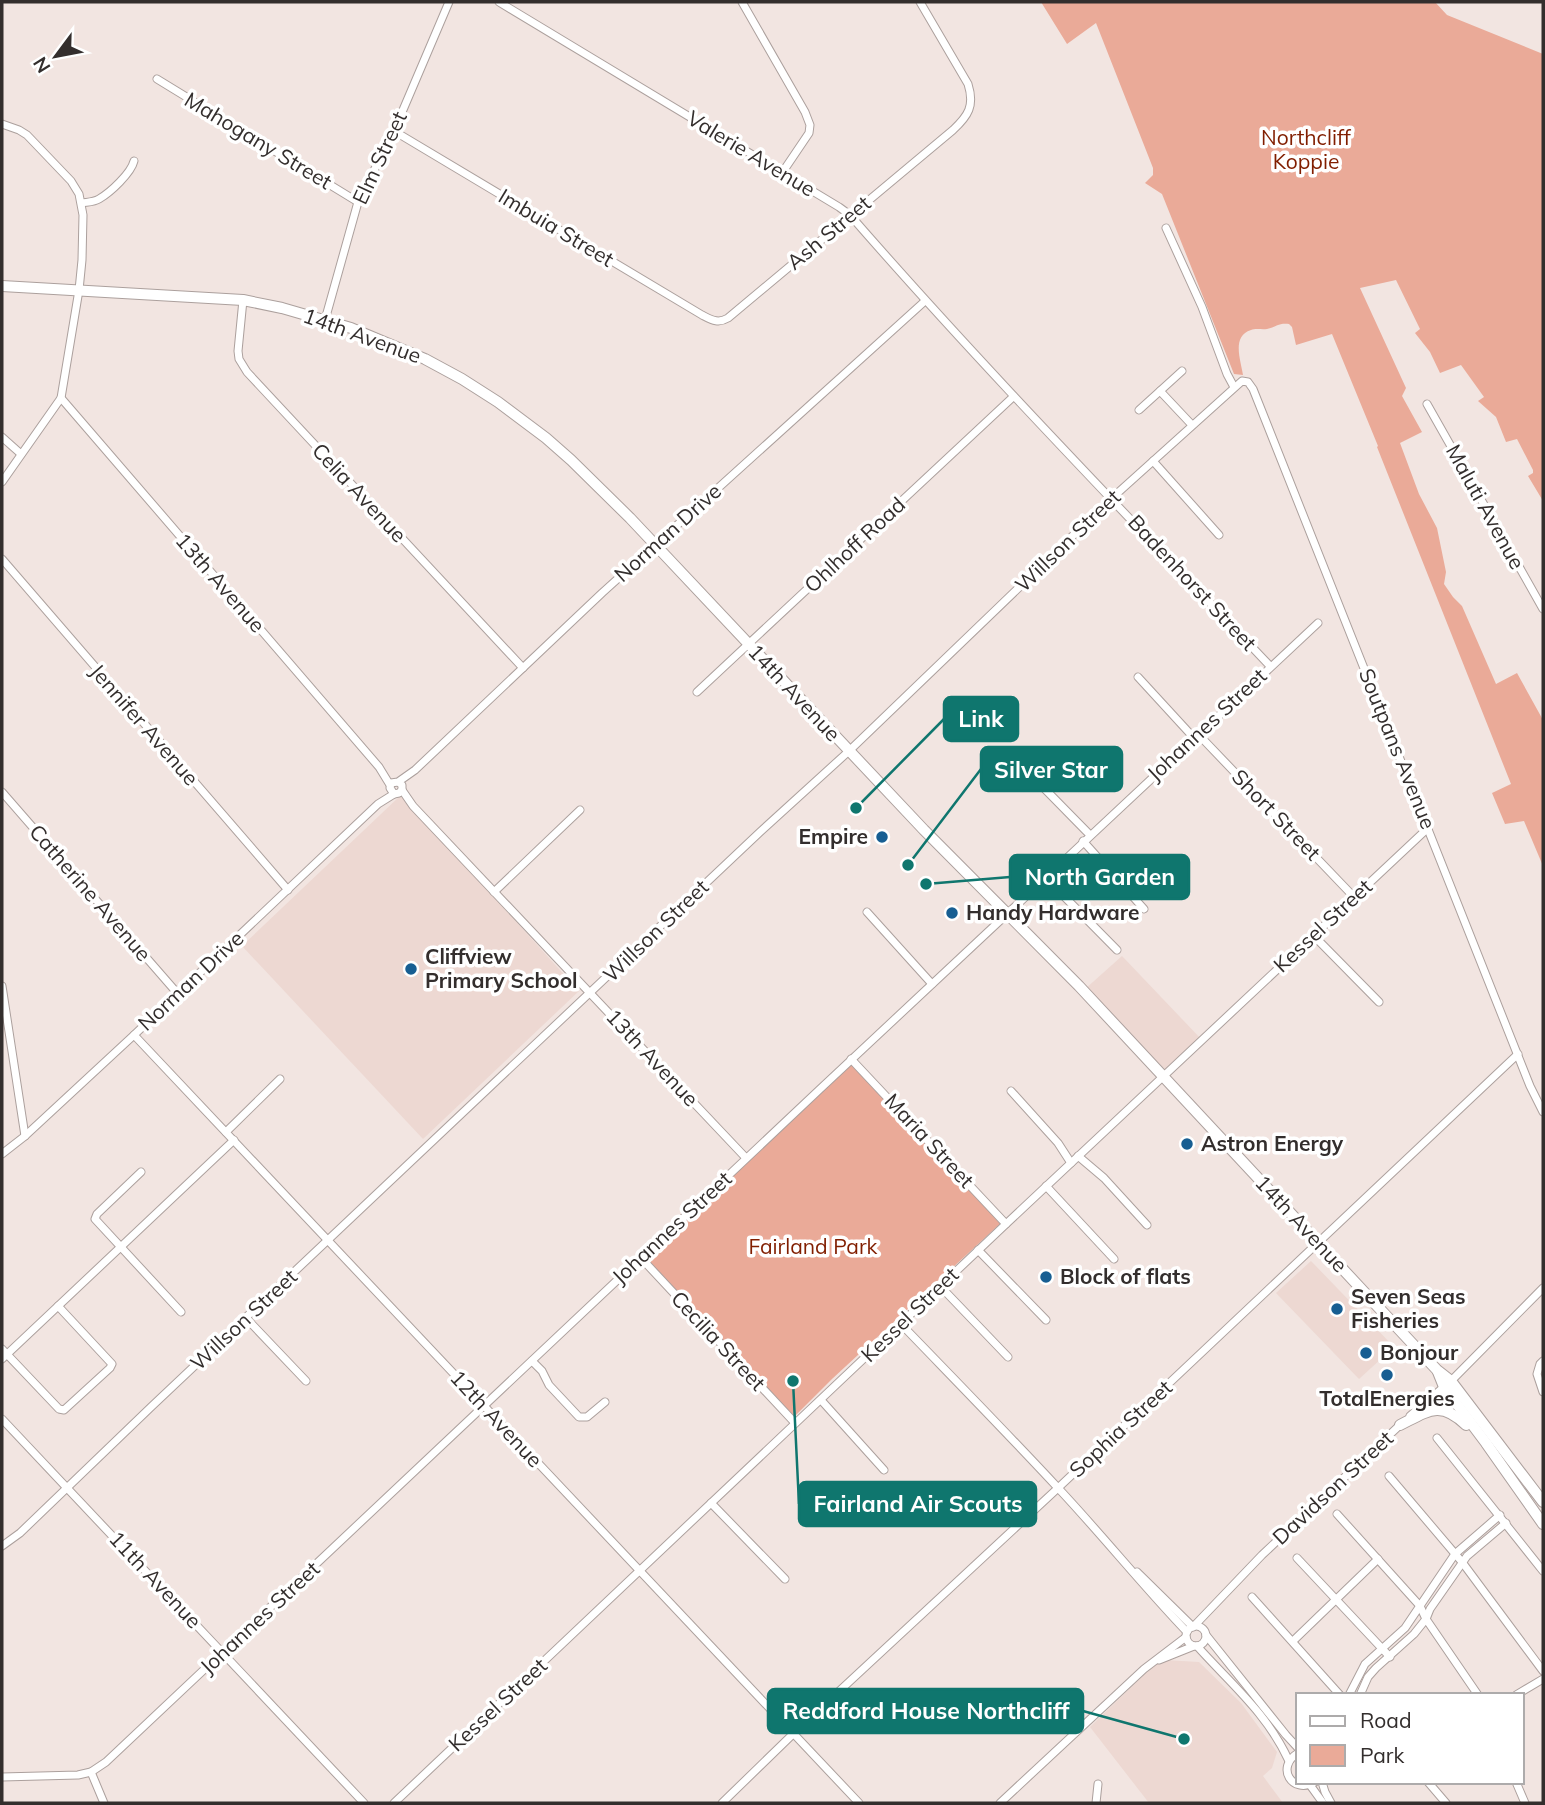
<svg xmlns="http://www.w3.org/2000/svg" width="1545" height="1805" font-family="Mulish,sans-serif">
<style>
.built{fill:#edd8d2}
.green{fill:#eaaa98}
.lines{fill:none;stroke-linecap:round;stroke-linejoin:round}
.street-casing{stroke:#aca09d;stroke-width:9}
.secondary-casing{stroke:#aca09d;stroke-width:12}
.street{stroke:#fff;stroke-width:7}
.secondary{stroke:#fff;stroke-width:10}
.poi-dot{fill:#175e92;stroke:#fff;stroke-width:2.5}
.labels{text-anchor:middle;stroke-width:7;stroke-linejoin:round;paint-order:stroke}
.park-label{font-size:21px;fill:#811e00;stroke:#fff}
.street-label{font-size:21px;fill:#332e2d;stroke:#fff}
.poi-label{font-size:21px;font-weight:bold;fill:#332e2d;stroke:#fff;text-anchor:start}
.leader{fill:none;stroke:#0f766e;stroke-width:2.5}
.callout-dot{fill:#0f766e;stroke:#fff;stroke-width:2.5}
.callout{fill:#0f766e;stroke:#0f766e;stroke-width:2.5}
.callout-label{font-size:23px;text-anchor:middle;font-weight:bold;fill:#fff}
</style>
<rect width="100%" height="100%" fill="#f2e5e1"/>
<!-- built -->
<g class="built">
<path d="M401,795L579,991L423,1139L242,946Z"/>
<path d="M1122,956L1201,1039L1164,1073L1084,990Z"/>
<path d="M1311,1261L1394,1347L1359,1379L1276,1293Z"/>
<path d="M1165,1660L1199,1662L1241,1703L1277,1752L1272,1768L1263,1776L1283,1803H1149L1090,1727L1156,1663Z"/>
</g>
<!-- green -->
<g class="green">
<path d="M1041,2H1435L1447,15L1543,54V501L1528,476L1533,473V470L1517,439L1506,442L1496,417L1478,401L1484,397L1461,365L1440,373L1430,352L1415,333L1420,329L1396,280L1360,288L1406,388L1402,396L1422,432L1400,443L1419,494L1437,528L1446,572L1444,584L1453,597L1462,606L1496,684L1517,673L1543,720V866L1524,821L1505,824L1492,793L1511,784L1377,447L1378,446L1332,334L1296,345L1292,327L1289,324C1277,323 1277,327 1267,329C1262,330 1256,328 1251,330C1231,336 1241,361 1243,375L1234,374L1162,194L1145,183L1153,175V168L1096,23L1067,44Z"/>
<path d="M850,1061L1002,1222L832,1379L792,1419L643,1255Z"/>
</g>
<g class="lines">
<defs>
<g id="street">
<path d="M499,2L839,207L850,215C985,370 1129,517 1270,666"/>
<path d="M742,2L805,112L810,125L809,133L782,173"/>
<path d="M157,79L358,202"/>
<path d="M2,124L19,130L27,135L71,181L79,194L83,215L82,260L79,290L61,398L2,482"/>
<path d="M394,131L702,315C712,320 718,324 728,318L953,130C968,116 975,106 968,84L920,2"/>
<path d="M82,203C88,202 94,202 99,199C111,192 131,173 134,161"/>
<path d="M1166,228L1202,307L1227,374L1234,387"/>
<path d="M243,300L238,351L239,359L247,372L523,668"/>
<path d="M325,320L358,202L394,131L449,2"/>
<path d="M1182,371L1160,391L1192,425"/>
<path d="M61,398L379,767L390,785"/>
<path d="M1427,404L1543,609"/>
<path d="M1139,410L1160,391"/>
<path d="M2,437L21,454"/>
<path d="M1153,461L1219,535"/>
<path d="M2,559L288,890"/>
<path d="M1138,677L1194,738"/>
<path d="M697,692L1013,397"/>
<path d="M1198,734L1354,897"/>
<path d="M1037,781L1090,835"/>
<path d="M398,782L402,785V790L399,793L394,794L390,788L391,783L398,782L415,770L602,593L925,301"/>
<path d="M402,790L413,806L746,1158"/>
<path d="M2,792L178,994"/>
<path d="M1083,841L1144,909"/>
<path d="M1045,877L1117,950"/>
<path d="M494,892L580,810"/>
<path d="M867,912L932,984"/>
<path d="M1313,935L1379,1002"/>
<path d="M2,986L25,1136"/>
<path d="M134,1035L859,1803"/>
<path d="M851,1059L1006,1224"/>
<path d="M1011,1091L1058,1143L1071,1163"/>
<path d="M226,1132L280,1079"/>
<path d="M2,1154L25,1136L134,1035L378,804L394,794"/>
<path d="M1078,1156L1104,1178L1147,1225"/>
<path d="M141,1172L97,1214L95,1219L181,1312"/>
<path d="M1046,1186L1114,1259"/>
<path d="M978,1250L1046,1320"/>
<path d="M641,1258L795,1423"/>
<path d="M940,1286L1008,1357"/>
<path d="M246,1318L306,1381"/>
<path d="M901,1324C954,1379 1007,1433 1059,1489C1103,1536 1143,1586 1187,1632"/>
<path d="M2,1349L59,1409L64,1410L110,1368L112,1364L58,1306"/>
<path d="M2,1359L234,1140"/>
<path d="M532,1361L542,1371L549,1385L579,1417H587L605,1402"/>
<path d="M1543,1361L1540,1364L1537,1374L1543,1392"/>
<path d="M821,1400L884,1470"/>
<path d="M1410,1416L1451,1381L1543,1288"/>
<path d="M2,1419L364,1803"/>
<path d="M1437,1438L1543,1571"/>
<path d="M1389,1476L1462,1562L1543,1671"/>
<path d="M711,1503L785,1579"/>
<path d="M1337,1514L1420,1606L1426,1619L1478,1695"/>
<path d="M2,1546L20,1533L151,1407L760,832L849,751L1112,498L1242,381L1248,382L1253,389L1530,1086L1543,1112"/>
<path d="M1297,1558L1390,1657"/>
<path d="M1137,1572L1193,1627"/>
<path d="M1252,1597L1340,1695"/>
<path d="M1194,1626L1262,1555L1401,1424"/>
<circle cx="1196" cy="1636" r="10"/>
<path d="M1206,1635L1286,1735L1298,1748"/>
<path d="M1293,1641L1378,1559"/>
<path d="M1197,1646C1231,1684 1267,1713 1289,1761"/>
<path d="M1159,1660L1194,1646"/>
<path d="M1349,1695L1365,1664L1405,1628L1455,1554L1500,1515"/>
<path d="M1360,1695L1368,1677L1376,1668L1414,1634L1426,1619L1430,1609L1467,1556L1506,1523"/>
<path d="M1516,1695L1543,1679"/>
<path d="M1298,1753C1275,1767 1292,1795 1315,1782"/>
<path d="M91,1772L104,1803"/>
<path d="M2,1777L78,1775L91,1772L106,1762L819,1090L1318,623"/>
<path d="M1322,1782L1325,1792L1331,1803"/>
<path d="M1428,1782L1446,1803"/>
<path d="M1516,1782L1525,1803"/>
<path d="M1310,1785L1323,1803"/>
<path d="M394,1803L1006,1224L1428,828"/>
<path d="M722,1803L793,1734L1058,1488L1518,1054"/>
<path d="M1000,1803L1144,1669L1186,1637"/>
<path d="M1096,1803L1098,1784"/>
</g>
<g id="secondary">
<path d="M2,286L243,300L282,308L351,328L425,359L462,379L498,402L546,438L571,460L630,518L924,830L1079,986L1379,1308L1437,1370L1451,1381L1543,1502"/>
<path d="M1438,1372L1444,1387L1486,1443L1543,1524"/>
<path d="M1400,1425C1428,1411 1440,1400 1466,1425"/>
</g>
</defs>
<!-- street casing -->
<use href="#street" class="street-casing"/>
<!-- secondary casing -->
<use href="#secondary" class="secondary-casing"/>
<!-- street -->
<use href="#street" class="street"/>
<!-- secondary -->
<use href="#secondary" class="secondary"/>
</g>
<!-- markers -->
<g class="poi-dot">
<circle cx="882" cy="837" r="7"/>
<circle cx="952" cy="913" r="7"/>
<circle cx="411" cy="969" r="7"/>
<circle cx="1187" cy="1144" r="7"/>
<circle cx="1046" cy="1277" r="7"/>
<circle cx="1337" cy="1309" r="7"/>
<circle cx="1366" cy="1353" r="7"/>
<circle cx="1387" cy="1375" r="7"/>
</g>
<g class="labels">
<!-- park labels -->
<g class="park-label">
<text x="1306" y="145">Northcliff<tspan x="1306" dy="24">Koppie</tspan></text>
<text x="813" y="1254">Fairland Park</text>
</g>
<!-- street labels -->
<g class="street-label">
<text transform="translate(258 141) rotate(31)" y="7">Mahogany Street</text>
<text transform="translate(751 154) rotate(31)" y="7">Valerie Avenue</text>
<text transform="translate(380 158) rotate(-65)" y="7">Elm Street</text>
<text transform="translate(556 228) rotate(31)" y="7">Imbuia Street</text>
<text transform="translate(829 233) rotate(-40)" y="7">Ash Street</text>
<text transform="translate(362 336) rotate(20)" y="7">14th Avenue</text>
<text transform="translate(359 493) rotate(47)" y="7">Celia Avenue</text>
<text transform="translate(1485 507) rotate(61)" y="7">Maluti Avenue</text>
<text transform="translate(668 533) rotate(-42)" y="7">Norman Drive</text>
<text transform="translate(1068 541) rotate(-44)" y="7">Willson Street</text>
<text transform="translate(855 545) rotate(-43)" y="7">Ohlhoff Road</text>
<text transform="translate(220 583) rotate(49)" y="7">13th Avenue</text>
<text transform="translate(1192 583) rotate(47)" y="7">Badenhorst Street</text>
<text transform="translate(794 693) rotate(47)" y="7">14th Avenue</text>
<text transform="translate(144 725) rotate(49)" y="7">Jennifer Avenue</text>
<text transform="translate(1207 725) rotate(-43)" y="7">Johannes Street</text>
<text transform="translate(1397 749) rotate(68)" y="7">Soutpans Avenue</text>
<text transform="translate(1276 815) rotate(46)" y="7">Short Street</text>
<text transform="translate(90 893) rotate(49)" y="7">Catherine Avenue</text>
<text transform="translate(1323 926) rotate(-43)" y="7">Kessel Street</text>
<text transform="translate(656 931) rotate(-44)" y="7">Willson Street</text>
<text transform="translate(191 981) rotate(-43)" y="7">Norman Drive</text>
<text transform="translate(652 1058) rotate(47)" y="7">13th Avenue</text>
<text transform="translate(929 1141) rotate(47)" y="7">Maria Street</text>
<text transform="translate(1301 1224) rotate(47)" y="7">14th Avenue</text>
<text transform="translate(672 1228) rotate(-43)" y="7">Johannes Street</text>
<text transform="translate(910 1315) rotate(-44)" y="7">Kessel Street</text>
<text transform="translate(244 1320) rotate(-43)" y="7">Willson Street</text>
<text transform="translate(718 1341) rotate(47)" y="7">Cecilia Street</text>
<text transform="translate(496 1419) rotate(47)" y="7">12th Avenue</text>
<text transform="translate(1121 1429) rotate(-43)" y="7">Sophia Street</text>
<text transform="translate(1333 1488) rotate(-43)" y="7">Davidson Street</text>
<text transform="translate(155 1580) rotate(47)" y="7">11th Avenue</text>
<text transform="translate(260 1618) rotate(-43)" y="7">Johannes Street</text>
<text transform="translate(498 1705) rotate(-43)" y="7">Kessel Street</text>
</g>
<!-- poi labels -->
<g class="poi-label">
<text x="868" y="844" text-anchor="end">Empire</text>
<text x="966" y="920">Handy Hardware</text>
<text x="425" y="964">Cliffview<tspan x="425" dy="24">Primary School</tspan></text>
<text x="1201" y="1151">Astron Energy</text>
<text x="1060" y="1284">Block of flats</text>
<text x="1351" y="1304">Seven Seas<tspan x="1351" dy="24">Fisheries</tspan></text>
<text x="1380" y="1360">Bonjour</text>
<text x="1387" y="1406" text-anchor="middle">TotalEnergies</text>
</g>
</g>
<!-- callouts -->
<path class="leader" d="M856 808L944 719M908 865L981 769M926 884L1010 877M793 1381L799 1504M1184 1739L1083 1711"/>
<g class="callout-dot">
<circle cx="856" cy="808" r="7"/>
<circle cx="908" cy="865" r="7"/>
<circle cx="926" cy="884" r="7"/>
<circle cx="793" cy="1381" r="7"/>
<circle cx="1184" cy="1739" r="7"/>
</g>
<g class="callout">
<rect x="944" y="697" width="74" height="44" rx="7"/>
<rect x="981" y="747" width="141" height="44" rx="7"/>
<rect x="1010" y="855" width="179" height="44" rx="7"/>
<rect x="799" y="1482" width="237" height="44" rx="7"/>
<rect x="768" y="1689" width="315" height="44" rx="7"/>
</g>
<g class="callout-label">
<text x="981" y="727">Link</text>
<text x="1051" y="778">Silver Star</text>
<text x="1100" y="885">North Garden</text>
<text x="918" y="1512">Fairland Air Scouts</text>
<text x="926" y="1719">Reddford House Northcliff</text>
</g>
<!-- border -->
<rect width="1545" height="1805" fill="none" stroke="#332e2d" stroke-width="7"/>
<!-- legend -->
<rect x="1296" y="1693" width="228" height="91" fill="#ffffff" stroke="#adabab" stroke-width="2"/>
<rect x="1310" y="1716" width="35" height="10" fill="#ffffff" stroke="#adabab" stroke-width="2"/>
<text x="1360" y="1728" font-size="21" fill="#332e2d">Road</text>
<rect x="1310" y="1745" width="35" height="21" fill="#eaaa98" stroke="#adabab" stroke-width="2"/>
<text x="1360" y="1763" font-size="21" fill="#332e2d">Park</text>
<!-- north arrow -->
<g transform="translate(56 56) rotate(238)" stroke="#ffffff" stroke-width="5" paint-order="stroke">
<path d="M0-5L12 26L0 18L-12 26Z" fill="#332e2d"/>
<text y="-10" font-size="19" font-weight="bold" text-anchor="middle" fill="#332e2d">N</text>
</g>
</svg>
